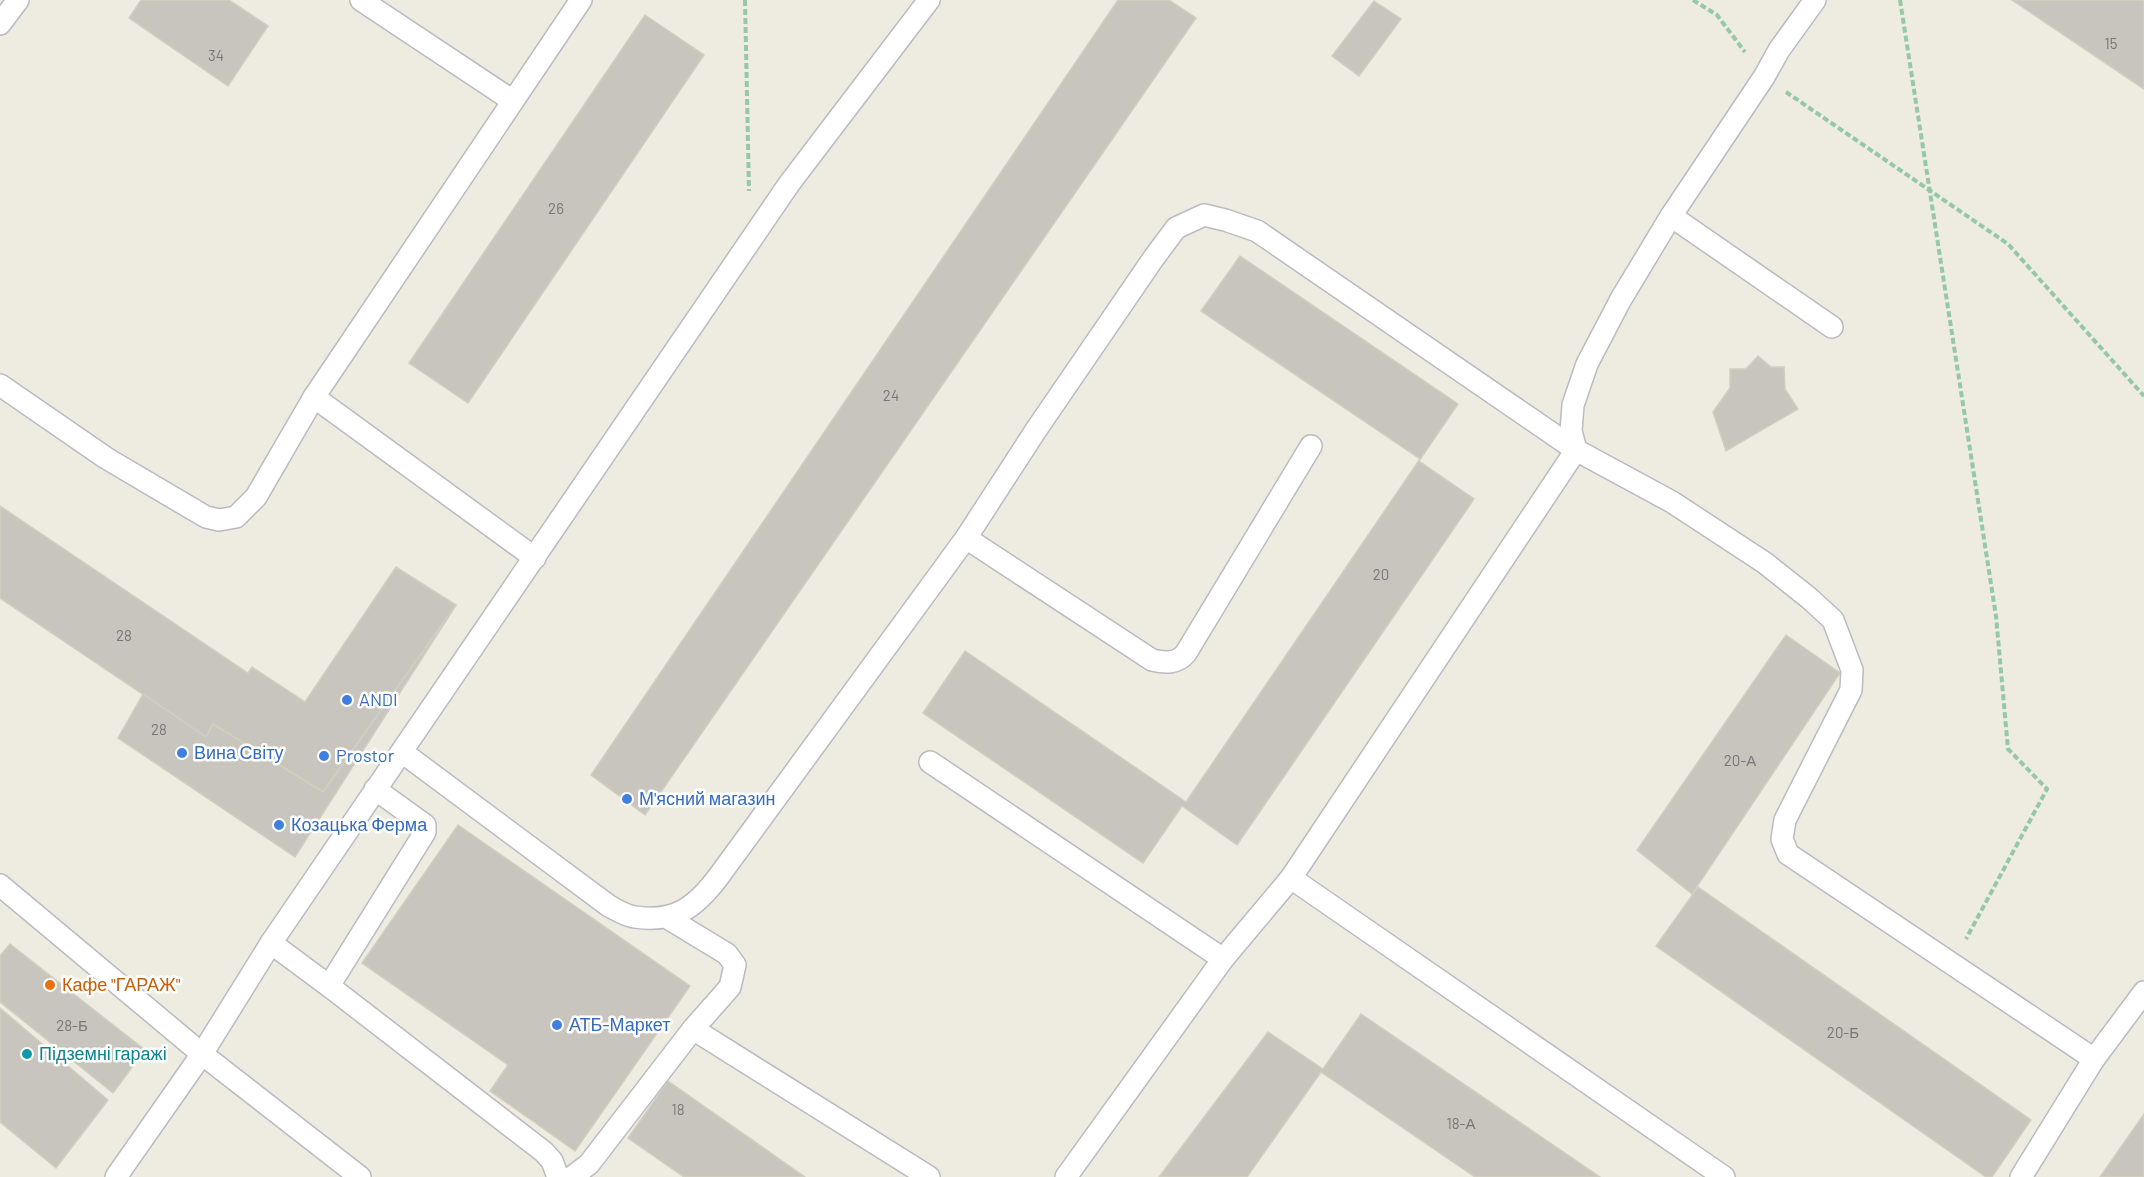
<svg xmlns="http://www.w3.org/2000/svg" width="2144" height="1177" font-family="Barlow,sans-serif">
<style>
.building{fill:#c8c5be;stroke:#d2cebf;stroke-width:1.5}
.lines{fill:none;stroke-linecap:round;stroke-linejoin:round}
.service-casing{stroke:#b9bbc1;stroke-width:24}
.path{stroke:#95c8a6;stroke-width:4;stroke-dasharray:6 3;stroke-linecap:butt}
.service{stroke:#fff;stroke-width:21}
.shop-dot{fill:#3f7fe0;stroke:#fff;stroke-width:2}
.food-dot{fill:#e8710a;stroke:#fff;stroke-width:2}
.culture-dot{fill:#0f9aa8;stroke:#fff;stroke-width:2}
.labels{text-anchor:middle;stroke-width:5;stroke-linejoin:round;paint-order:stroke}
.number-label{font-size:15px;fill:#76777a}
.shop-label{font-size:18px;fill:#366cbe;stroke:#fff;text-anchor:start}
.food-label{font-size:18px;fill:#c56008;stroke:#fff;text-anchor:start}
.culture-label{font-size:18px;fill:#0d838f;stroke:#fff;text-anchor:start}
</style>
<rect width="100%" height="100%" fill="#eeece1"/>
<!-- building -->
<g class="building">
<path d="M141,0H229L268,26L228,86L129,18Z"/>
<path d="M1118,0H1169L1196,18L645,815L591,775Z"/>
<path d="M2012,0H2144V89Z"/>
<path d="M1374,1L1401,19L1359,76L1332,56Z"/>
<path d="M645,15L704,55L468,403L409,363Z"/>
<path d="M1240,256L1458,404L1419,461L1474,499L1237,845L1182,806L1143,863L923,713L965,651L1186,802L1420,459L1201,311Z"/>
<path d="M1758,356L1771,367H1784L1785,389L1798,409L1726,451L1713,412L1730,388V369H1746Z"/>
<path d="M0,506L248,673L252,667L305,702L396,567L456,605L323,792L213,724L206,737L0,598Z"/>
<path d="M456,605L295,857L118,738L143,694L206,737L213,724L323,792Z"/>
<path d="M1786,635L1840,673L1692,894L1637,850Z"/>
<path d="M458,825L690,986L575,1151L490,1091L508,1065L362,963Z"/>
<path d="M1698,887L2031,1120L1992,1177H1986L1656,946Z"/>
<path d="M10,944L145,1050L113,1093L0,1002V956Z"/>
<path d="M0,1008L108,1100L56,1168L0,1122Z"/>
<path d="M1361,1014L1600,1177H1475L1321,1072L1247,1177H1159L1268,1032L1323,1069Z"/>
<path d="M668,1081L805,1177H684L628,1138Z"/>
<path d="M2144,1114V1177H2100Z"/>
</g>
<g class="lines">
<defs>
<g id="service">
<path d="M361,0L513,101"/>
<path d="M1815,0L1779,50L1764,77L1671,216L1621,299L1587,364L1573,405L1571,431L1576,450L1672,502L1765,563L1809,598L1833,620L1852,670L1851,690L1785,820L1782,839L1788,854L2094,1059"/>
<path d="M0,24L18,0"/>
<path d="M1671,216L1832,327"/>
<path d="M0,385L106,458L206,517L219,520L236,517L256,497L314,397L581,0"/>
<path d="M314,397L535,558"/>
<path d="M966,538L1152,660C1165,663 1177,664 1186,653L1311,446"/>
<path d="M402,752L609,906C617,910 626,916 635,917C675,923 696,907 719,876L966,538L1036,430L1153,259L1176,228L1204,215L1225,220L1257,231L1576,450L1291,878L1724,1177"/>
<path d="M930,762L1223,959"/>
<path d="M0,885L202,1054L360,1177"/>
<path d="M666,917L727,954L735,965L730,987L693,1029"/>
<path d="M271,943L329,986L425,832V825L375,789"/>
<path d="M329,986L544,1152L552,1161L558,1177"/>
<path d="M116,1177L202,1054L271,943L789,184L929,0"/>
<path d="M572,1177L589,1164L693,1029L929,1177"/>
<path d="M1066,1177L1223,959L1291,878"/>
<path d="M2021,1177L2094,1059L2144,992"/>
</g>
</defs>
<!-- service casing -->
<use href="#service" class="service-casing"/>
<!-- path -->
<g class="path">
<path d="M745,0L749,191"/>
<path d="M1693,0L1717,15L1745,52"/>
<path d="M1900,0L1996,616L2008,749L2047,789L1966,939"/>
<path d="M1786,92L2008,244L2144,396"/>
</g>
<!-- service -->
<use href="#service" class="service"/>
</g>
<!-- markers -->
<g class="shop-dot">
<circle cx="347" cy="700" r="6"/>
<circle cx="182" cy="753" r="6"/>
<circle cx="324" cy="756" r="6"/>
<circle cx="627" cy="799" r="6"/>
<circle cx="279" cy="825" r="6"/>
<circle cx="557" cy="1025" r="6"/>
</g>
<circle class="food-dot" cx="50" cy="985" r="6"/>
<circle class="culture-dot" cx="27" cy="1054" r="6"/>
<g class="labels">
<!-- number labels -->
<g class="number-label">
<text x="2111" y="49">15</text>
<text x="216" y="61">34</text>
<text x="556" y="214">26</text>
<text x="891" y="401">24</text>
<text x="1381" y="580">20</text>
<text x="124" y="641">28</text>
<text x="159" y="735">28</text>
<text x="1740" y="766">20-А</text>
<text x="72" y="1031">28-Б</text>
<text x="1843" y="1038">20-Б</text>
<text x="678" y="1115">18</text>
<text x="1461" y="1129">18-А</text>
</g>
<!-- shop labels -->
<g class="shop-label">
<text x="359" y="706">ANDI</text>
<text x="194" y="759">Вина Світу</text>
<text x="336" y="762">Prostor</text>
<text x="639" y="805">М'ясний магазин</text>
<text x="291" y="831">Козацька Ферма</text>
<text x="569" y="1031">АТБ-Маркет</text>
</g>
<!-- food labels -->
<g class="food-label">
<text x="62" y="991">Кафе "ГАРАЖ"</text>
</g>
<!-- culture labels -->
<g class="culture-label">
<text x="39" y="1060">Підземні гаражі</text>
</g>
</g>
</svg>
